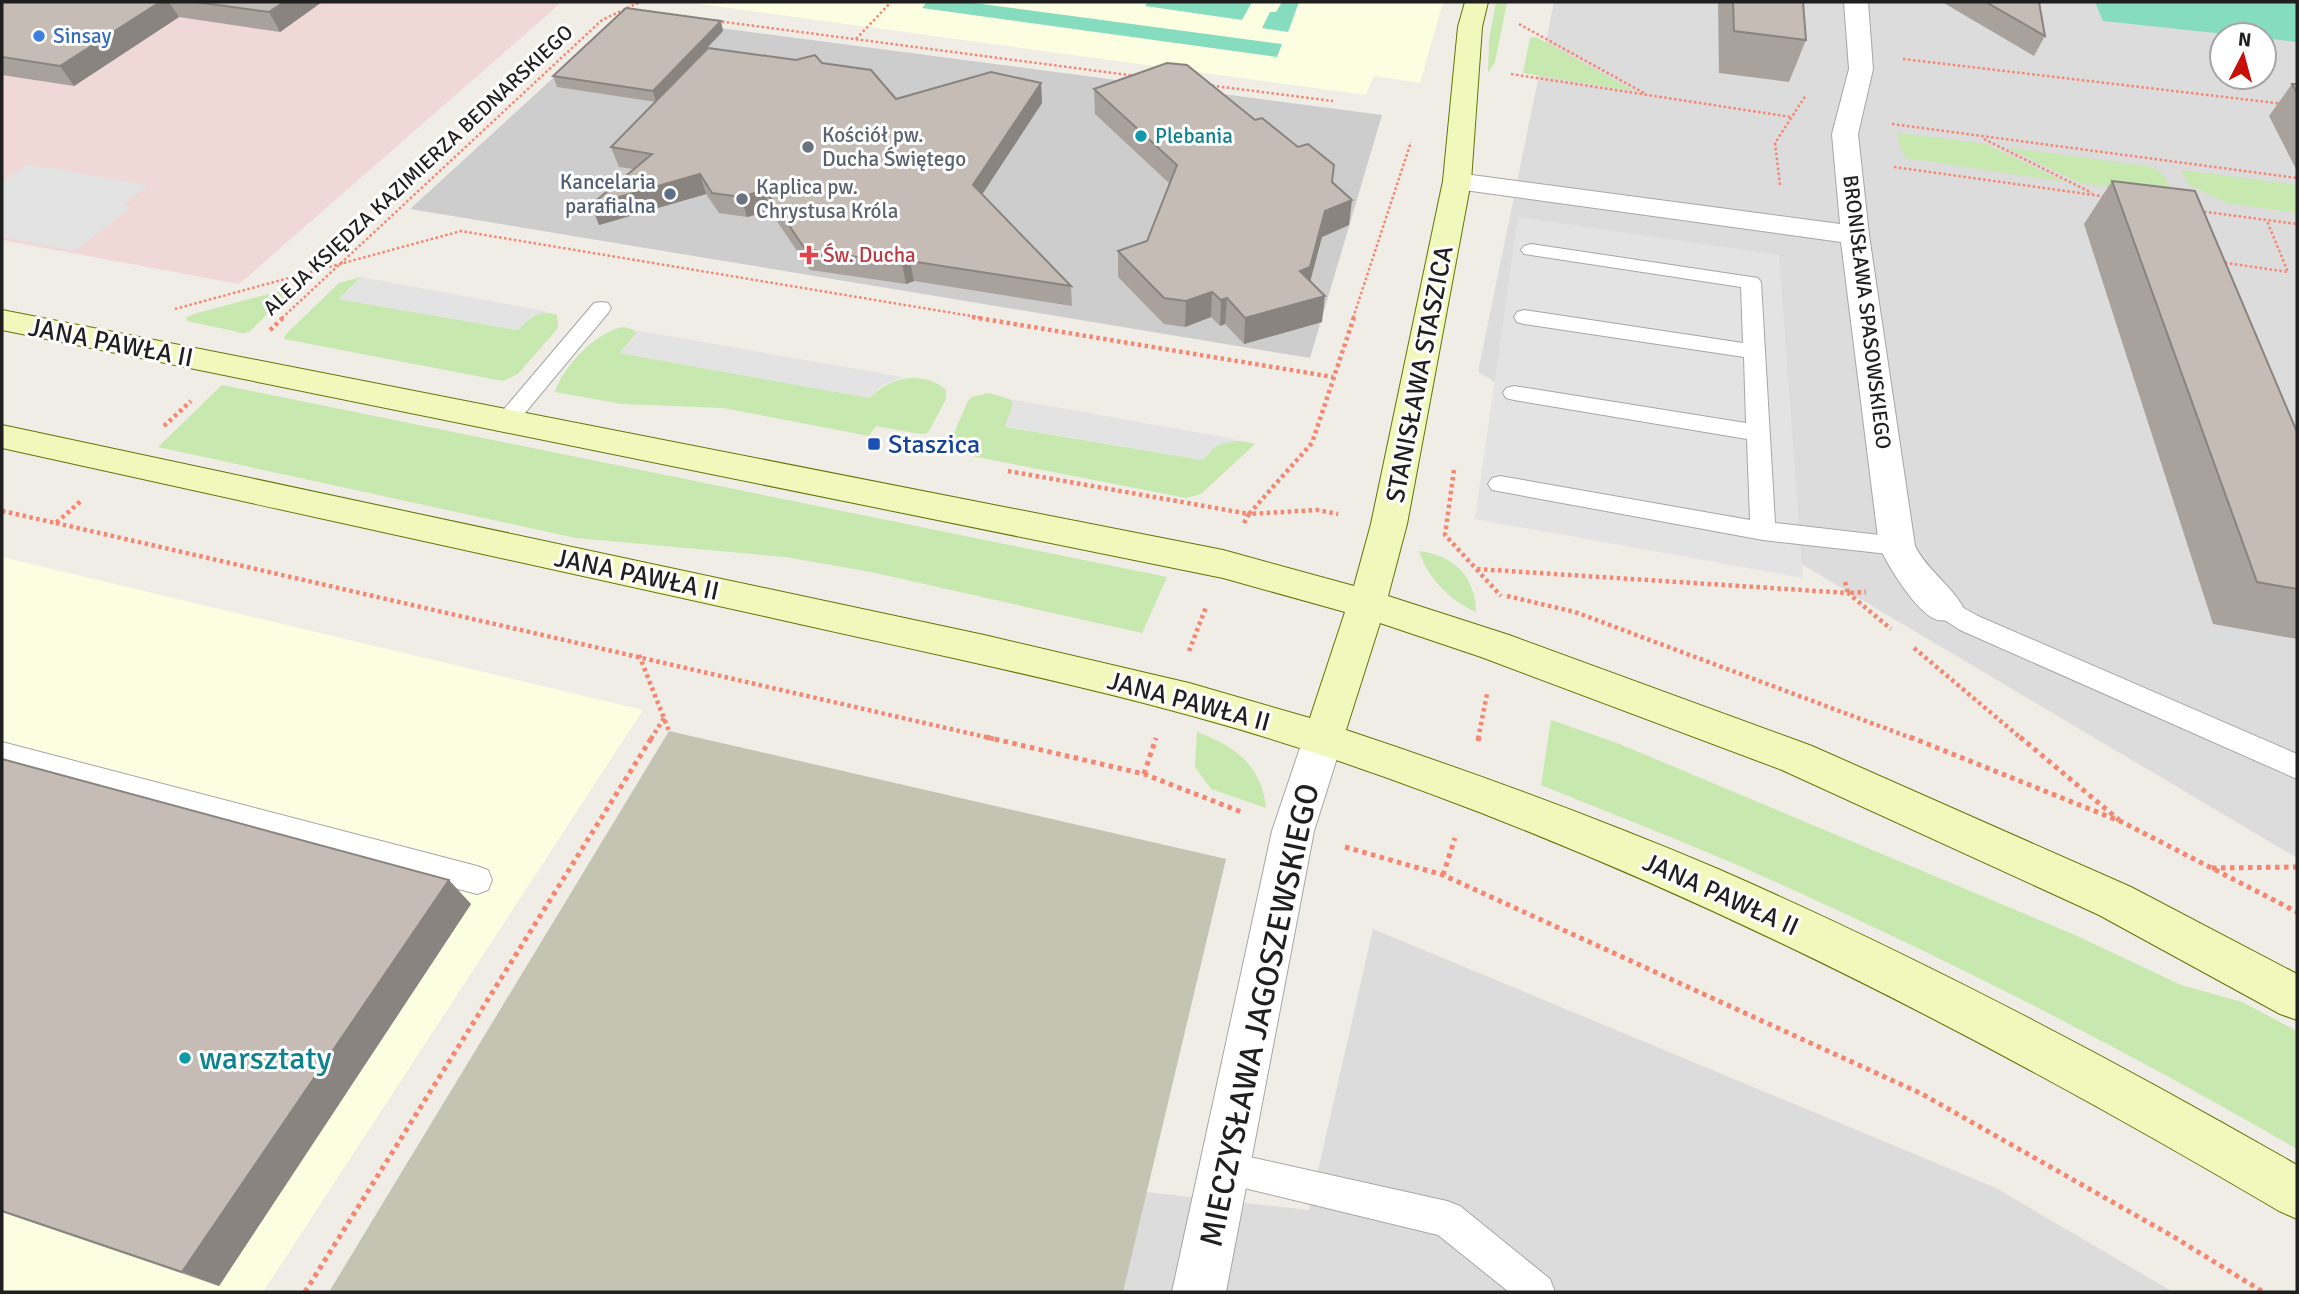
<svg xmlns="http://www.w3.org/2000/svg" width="2299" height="1294" font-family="Signika,sans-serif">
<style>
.residential{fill:#dddcdc;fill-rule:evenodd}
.commercial{fill:#f0d8d6}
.education{fill:#fcfee1}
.religious{fill:#cdcdcd}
.construction{fill:#c3c4b1}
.grass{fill:#c7e8ae}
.pitch{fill:#86dcbf}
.parking{fill:#e3e3e3}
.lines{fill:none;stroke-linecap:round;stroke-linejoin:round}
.lane-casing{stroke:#a6a6a6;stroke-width:2}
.street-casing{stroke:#a6a6a6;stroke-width:2}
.secondary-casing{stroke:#637408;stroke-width:2}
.path-far2{stroke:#f58671;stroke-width:2.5;stroke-dasharray:2.5 2.5;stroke-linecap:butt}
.path-far1{stroke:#f58671;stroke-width:4.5;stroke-dasharray:3.5 3.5;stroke-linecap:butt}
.path{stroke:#f58671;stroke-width:5;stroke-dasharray:4.5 4.5;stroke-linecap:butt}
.lane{fill:#fff;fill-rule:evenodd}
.street{fill:#fff;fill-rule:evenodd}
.secondary{fill:#f1f8bc;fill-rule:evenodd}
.wall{fill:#a9a29c}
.shaded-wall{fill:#89847f}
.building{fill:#c4bcb5;stroke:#89847f;stroke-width:2}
.shop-dot{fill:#3f7fe0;stroke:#fff;stroke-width:2.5}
.culture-dot{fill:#0f9aa8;stroke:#fff;stroke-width:2.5}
.worship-dot{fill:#6b7280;stroke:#fff;stroke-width:2.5}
.service-dot{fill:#5c6f8a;stroke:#fff;stroke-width:2.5}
.health-dot{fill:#e0444e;stroke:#fff;stroke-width:2.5}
.transit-dot{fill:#1a4fb4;stroke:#fff;stroke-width:2.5}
.labels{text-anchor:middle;stroke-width:6;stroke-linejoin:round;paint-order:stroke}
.far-shop-label{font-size:21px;fill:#366cbe;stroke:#fff;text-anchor:start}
.far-worship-label{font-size:21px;fill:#5b616d;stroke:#fff;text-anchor:start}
.far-culture-label{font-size:21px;fill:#0d838f;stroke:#fff;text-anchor:start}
.far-street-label{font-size:21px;fill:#1f1f1f;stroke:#fff}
.far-service-label{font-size:21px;fill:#4e5e75;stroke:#fff;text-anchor:end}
.far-health-label{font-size:21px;fill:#be3a42;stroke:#fff;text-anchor:start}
.street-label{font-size:26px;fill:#1f1f1f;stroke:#fff}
.transit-label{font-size:26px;fill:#164399;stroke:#fff;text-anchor:start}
.near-street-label{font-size:32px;fill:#1f1f1f;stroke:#fff}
.near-culture-label{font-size:32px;fill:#0d838f;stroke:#fff;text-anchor:start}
</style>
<rect width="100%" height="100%" fill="#f0ede6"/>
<!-- residential -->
<g class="residential">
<path d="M1554,2H2297V858L1478,372ZM2222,35H2264V77H2222Z"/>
<path d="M1373,929L1996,1188L2173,1292H787L837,1158L1309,1210Z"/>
</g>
<!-- commercial -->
<path class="commercial" d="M2,2H562L239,284L2,240Z"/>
<!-- education -->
<g class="education">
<path d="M685,2H1443L1420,83L1374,76L1366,95Z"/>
<path d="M2,557L643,710L263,1292H2Z"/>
</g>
<!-- religious -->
<path class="religious" d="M622,15L1382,115L1310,358L410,209Z"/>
<!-- construction -->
<path class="construction" d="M669,731L1226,859L1123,1292H329Z"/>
<!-- grass -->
<g class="grass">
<path d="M1496,2H1507L1495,62L1488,73L1489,40Z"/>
<path d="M1535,37L1540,39L1634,91L1523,73L1530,38Z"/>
<path d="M1899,133L1986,144L2065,182L1905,158L1897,137Z"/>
<path d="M2006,147L2151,167L2164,175L2173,193L2163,194L2080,183Z"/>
<path d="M2181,170L2297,185V213L2227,203L2189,185Z"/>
<path d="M361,277L339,299L517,330C531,318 538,308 557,315L558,328L518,374L503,381L284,339L286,334L339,283Z"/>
<path d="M287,289H293L249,332L243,333L187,321L186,318L194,314Z"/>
<path d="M624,327L634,330L636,334L620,353L870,398C889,377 923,370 946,390V399L928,433L920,434L876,426L869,436L723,408L622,404L555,392C563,366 598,330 624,327Z"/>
<path d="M222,385L1167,577L1142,633L871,572L785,557L576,538L158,447Z"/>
<path d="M989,393L1010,399L1013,404L1006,427L1202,460C1217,440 1232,438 1255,444L1201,494L1186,498L946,451L968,401L972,397Z"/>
<path d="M1419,551C1454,556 1475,576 1476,612C1450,601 1428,578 1419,551Z"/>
<path d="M1551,720L1617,743L2075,935L2181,985L2242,1002L2297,1031V1149C2126,1050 1948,959 1767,878C1693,845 1617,816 1541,785Z"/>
<path d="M1197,732C1235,746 1262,766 1266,808L1211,789L1195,767Z"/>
</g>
<!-- pitch -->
<g class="pitch">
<path d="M927,2H967L1282,44L1277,57L922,8Z"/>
<path d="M1148,2H1252L1242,20L1145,6Z"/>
<path d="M1282,2H1299L1288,32L1262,28L1270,12H1276Z"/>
<path d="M2095,2H2297V42L2264,38V35H2234L2103,21Z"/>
</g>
<!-- parking -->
<g class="parking">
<path d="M27,164L149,185L123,204L132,207L75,251L2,237V182Z"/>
<path d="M1518,217L1779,255L1803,578L1475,519Z"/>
<path d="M361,277L549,312L533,315L518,330L338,299Z"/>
<path d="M634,330L902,377L881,386L870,398L619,353L636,334Z"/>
<path d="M1010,399L1239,440L1217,445L1203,460L1005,426L1013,404Z"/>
</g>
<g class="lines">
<defs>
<g id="lane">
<path d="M1531,244L1758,278L1761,282L1775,523L1897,537L1906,540L1909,546L1906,552L1897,555L1763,540L1492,490L1488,484L1492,478L1500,476L1750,520L1747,439L1514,400L1506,398L1503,393L1506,388L1514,386L1746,423L1744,357L1524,324L1517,322L1514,317L1517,312L1524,310L1743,343L1741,287L1524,254L1521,250L1524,246Z"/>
<path d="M601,302L608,303L611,308L608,313L515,425L507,428L499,425L496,420L499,415L594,303Z"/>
<path d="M1944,597L1978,616L2297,754V779L1960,630L1935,614L1931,607L1935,600Z"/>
<path d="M2,742L477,866L488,870L492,880L488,890L477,894L2,766Z"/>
<path d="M1223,1151L1447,1201L1460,1206L1550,1279L1555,1292H1509L1438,1235L1211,1180L1206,1168L1211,1156Z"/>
</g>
<g id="street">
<path d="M1844,2H1868L1873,69L1858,134L1869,235L1915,546C1927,570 1950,584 1963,607L1957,617C1948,620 1940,623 1931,617C1912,605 1888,566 1879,546L1841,242L1457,189L1447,187L1443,181L1447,175L1457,173L1840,224L1832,134L1849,69Z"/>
<path d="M1323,722L1337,727L1343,739L1314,831L1226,1292H1172L1272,831L1303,739L1309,727Z"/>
</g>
<path id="secondary" d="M1465,2H1488L1482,27L1471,181L1407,524L1388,596L1509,635L1812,746L2131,887L2297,974V1020L2280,1014L2099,915L1782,770L1481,657L1380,623L1346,730C1472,772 1596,817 1718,869C1917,956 2109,1057 2297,1165V1219L2279,1211C1975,1032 1662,870 1327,757C1146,696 958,660 773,618C516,561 259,505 2,448V425L984,635L1189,683L1310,718L1345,612L1223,578L2,330V310L1223,550L1354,586L1371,524L1443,181L1458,27Z"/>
</defs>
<!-- lane casing -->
<use href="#lane" class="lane-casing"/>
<!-- street casing -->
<use href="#street" class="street-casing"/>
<!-- secondary casing -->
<use href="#secondary" class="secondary-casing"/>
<!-- path-far2 -->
<g class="path-far2">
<path d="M717,21L1136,76"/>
<path d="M1519,24L1644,93"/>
<path d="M856,39L891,2"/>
<path d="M1903,59L2284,104"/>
<path d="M1511,74L1791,117"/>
<path d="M1207,85L1333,101"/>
<path d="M1892,124L2297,178"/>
<path d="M1984,139L2092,193"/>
<path d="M1894,167L2108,197"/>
<path d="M1780,185L1775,143L1806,95"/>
<path d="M2199,211L2297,224"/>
<path d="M2220,262L2288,272L2267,221"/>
<path d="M175,309L461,231L983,318"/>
<path d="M282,318L602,20L640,2"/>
<path d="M1353,318L1411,142"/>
</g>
<!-- path-far1 -->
<g class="path-far1">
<path d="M972,317L1333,377"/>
<path d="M270,330L284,317"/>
<path d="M164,426L191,401"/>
<path d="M1454,470L1445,535L1501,596"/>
<path d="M1008,471L1249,514L1312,443L1354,317"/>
<path d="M2,511L56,523L82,500"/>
<path d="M56,523L994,739"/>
<path d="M1244,523L1249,514L1317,510L1338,514"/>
<path d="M1477,569L1848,593L1891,629"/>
<path d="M1845,582L1848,593L1866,592"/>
<path d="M1507,596L1575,612L1914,739"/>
<path d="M1914,648L2022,739"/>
<path d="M1189,651L1206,607"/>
<path d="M639,655L669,731"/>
<path d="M651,739L664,718"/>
<path d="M1478,739L1487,694"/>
</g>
<!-- path -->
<g class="path">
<path d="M986,737L1144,774L1244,813"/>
<path d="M1910,737L2122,822L2297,912"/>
<path d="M2020,737L2119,820"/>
<path d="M1478,741L1479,737"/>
<path d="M1144,774L1156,738"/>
<path d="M1345,847L1443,875L1922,1094L2174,1237L2263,1292"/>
<path d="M2212,868L2297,867"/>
<path d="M1443,875L1455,838"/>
<path d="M305,1292L652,737"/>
</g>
<!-- lane -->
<use href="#lane" class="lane"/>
<!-- street -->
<use href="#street" class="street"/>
<!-- secondary -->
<use href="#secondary" class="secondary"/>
</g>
<!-- wall -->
<g class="wall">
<path d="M2,2H322L280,32L179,17L74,86L2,75Z"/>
<path d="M1718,2H1803L1806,40L1789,82L1719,73Z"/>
<path d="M1942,2H2039L2045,36L2034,56Z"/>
<path d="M723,31L669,88L822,63L896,99L1041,83L1042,103L982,195L1071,286L1072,306L914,281L906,284L810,270L770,211L747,217L719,213L706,194L599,225L633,169L619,167L611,147L656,102L557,87L553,76Z"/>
<path d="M2292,84H2297V171L2269,116Z"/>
<path d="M1094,89L1332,182L1349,225L1322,237L1310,282L1322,322L1244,344L1225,324L1220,326L1211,317L1185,327L1164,324L1118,277V251L1147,241L1170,184L1095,114Z"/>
<path d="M2112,181L2297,432V639L2213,624L2084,224Z"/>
<path d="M2,759L471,904L219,1286L2,1212Z"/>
</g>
<!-- shaded-wall -->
<g class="shaded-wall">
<path d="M160,2H169L179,17L74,86L60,66Z"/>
<path d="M284,2H322L280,32L269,12Z"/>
<path d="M721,21L723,31L656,102L653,91Z"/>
<path d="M1041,83L1042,103L975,205L973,185Z"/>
<path d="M700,174L706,194L599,225L591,205Z"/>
<path d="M765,190L770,211L747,217L741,197Z"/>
<path d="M1352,200L1349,225L1322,237L1307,293L1300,271L1325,211Z"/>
<path d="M910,261L914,281L906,284L902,264Z"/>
<path d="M1212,292L1211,317L1185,327L1186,301Z"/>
<path d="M1325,296L1322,322L1244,344L1245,318Z"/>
<path d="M1227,298L1225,324L1220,326L1221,300Z"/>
<path d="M449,880L471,904L219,1286L182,1272Z"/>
</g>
<!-- building -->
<g class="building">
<path d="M2,2H160L60,66L2,57Z"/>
<path d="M196,2H284L269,12Z"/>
<path d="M1733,2H1803L1806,40L1734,31Z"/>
<path d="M1986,2H2039L2045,36Z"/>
<path d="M626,8L721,21L653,91L553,76Z"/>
<path d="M708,48L796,60L815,55L822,63L871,70L896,99L991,72L1041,83L973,185L1071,286L910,261L902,264L805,249L765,190L741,197L712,193L700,174L591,205L652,154L611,147Z"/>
<path d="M1167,63L1187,65L1255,120L1262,118L1298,147L1308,144L1334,165L1332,182L1352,200L1325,211L1310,267L1300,271L1325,296L1245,318L1227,298L1221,300L1212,292L1186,301L1164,298L1118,251L1147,241L1177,165L1094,89Z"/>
<path d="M2292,84H2297V93Z"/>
<path d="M2112,181L2195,191L2297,432V589L2257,582Z"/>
<path d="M2,759L449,880L182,1272L2,1211Z"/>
</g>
<!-- markers -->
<circle class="shop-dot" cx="39" cy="36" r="7"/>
<g class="culture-dot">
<circle cx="1141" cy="136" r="7"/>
<circle cx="185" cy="1058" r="7"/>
</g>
<g class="worship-dot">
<circle cx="808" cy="147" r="7"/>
<circle cx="742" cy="199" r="7"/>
</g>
<circle class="service-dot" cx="670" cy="194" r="7"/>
<path class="health-dot" d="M805.5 244.5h7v7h7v7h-7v7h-7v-7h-7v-7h7z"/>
<rect class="transit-dot" x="867" y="437" width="14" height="14" rx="3.5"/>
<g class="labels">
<!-- far-shop labels -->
<g class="far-shop-label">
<text x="53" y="43">Sinsay</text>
</g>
<!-- far-worship labels -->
<g class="far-worship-label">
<text x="822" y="142">Kościół pw.<tspan x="822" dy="24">Ducha Świętego</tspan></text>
<text x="756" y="194">Kaplica pw.<tspan x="756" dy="24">Chrystusa Króla</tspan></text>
</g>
<!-- far-culture labels -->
<g class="far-culture-label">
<text x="1155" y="143">Plebania</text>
</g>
<!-- far-street labels -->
<g class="far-street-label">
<text transform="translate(418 170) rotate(-43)" y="7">ALEJA KSIĘDZA KAZIMIERZA BEDNARSKIEGO</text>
<text transform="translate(1867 312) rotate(83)" y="7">BRONISŁAWA SPASOWSKIEGO</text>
</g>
<!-- far-service labels -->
<g class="far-service-label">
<text x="656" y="189">Kancelaria<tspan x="656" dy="24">parafialna</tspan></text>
</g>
<!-- far-health labels -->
<g class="far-health-label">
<text x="823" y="262">Św. Ducha</text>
</g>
<!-- street labels -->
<g class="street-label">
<text transform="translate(111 342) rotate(11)" y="9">JANA PAWŁA II</text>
<text transform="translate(1419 374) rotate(-79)" y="9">STANISŁAWA STASZICA</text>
<text transform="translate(637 574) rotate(12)" y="9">JANA PAWŁA II</text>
<text transform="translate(1189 701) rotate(15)" y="9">JANA PAWŁA II</text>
<text transform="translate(1721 894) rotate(24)" y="9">JANA PAWŁA II</text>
</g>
<!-- transit labels -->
<g class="transit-label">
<text x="888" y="453">Staszica</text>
</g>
<!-- near-street labels -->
<g class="near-street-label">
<text transform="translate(1259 1015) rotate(-78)" y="11">MIECZYSŁAWA JAGOSZEWSKIEGO</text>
</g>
<!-- near-culture labels -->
<g class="near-culture-label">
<text x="199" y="1069">warsztaty</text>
</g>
</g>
<!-- border -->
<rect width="2299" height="1294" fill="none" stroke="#1f1f1f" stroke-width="7"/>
<!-- north arrow -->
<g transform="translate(2243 56) rotate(6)"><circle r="33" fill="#ffffff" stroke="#a5a5a5" stroke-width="2"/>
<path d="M0-5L12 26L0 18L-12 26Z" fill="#c81006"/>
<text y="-10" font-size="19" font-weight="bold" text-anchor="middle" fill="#1f1f1f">N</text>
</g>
</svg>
